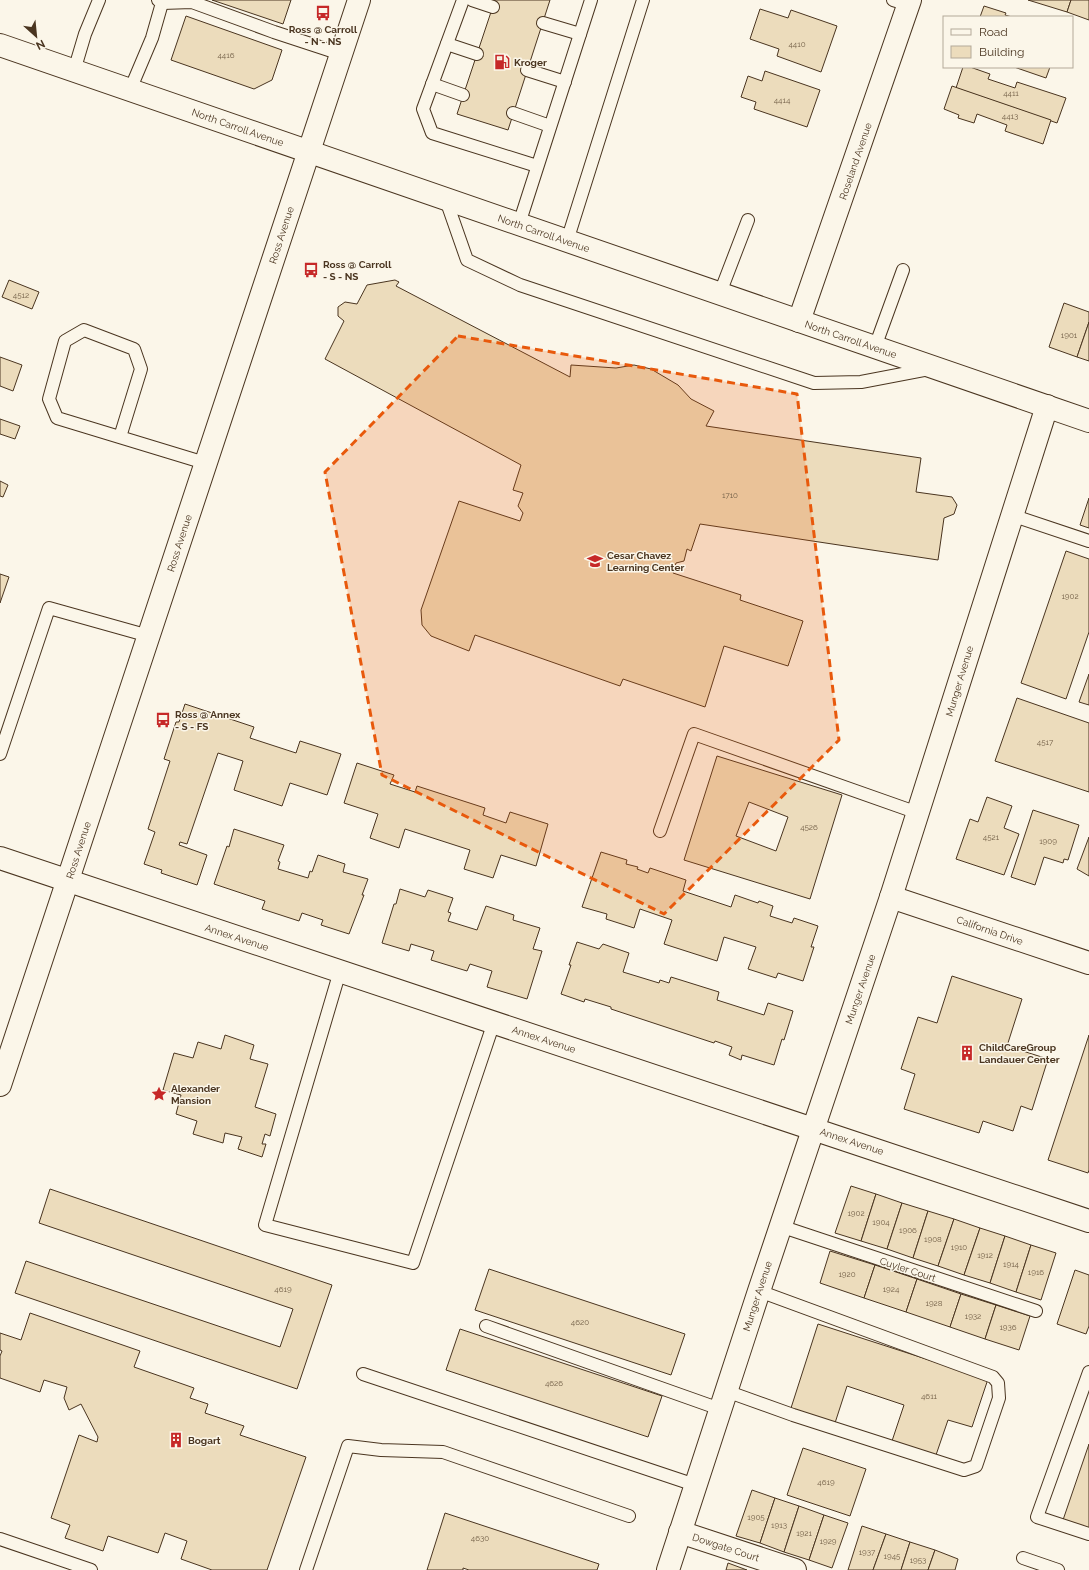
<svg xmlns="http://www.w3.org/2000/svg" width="1089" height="1570" font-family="Raleway,sans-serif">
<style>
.building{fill:#ecdcbc;stroke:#4a3520;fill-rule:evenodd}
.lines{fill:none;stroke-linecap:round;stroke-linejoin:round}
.service-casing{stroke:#4a3520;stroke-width:14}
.minor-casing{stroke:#4a3520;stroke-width:24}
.tertiary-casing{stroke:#4a3520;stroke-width:24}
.secondary-casing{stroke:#4a3520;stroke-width:24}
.service{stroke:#fbf6e9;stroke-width:12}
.minor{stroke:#fbf6e9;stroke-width:22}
.tertiary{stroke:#fbf6e9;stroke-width:22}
.secondary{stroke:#fbf6e9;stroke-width:22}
.marked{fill:#e8590c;fill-opacity:0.2;stroke:#e8590c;stroke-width:3;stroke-dasharray:8 5;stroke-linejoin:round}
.labels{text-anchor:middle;stroke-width:3;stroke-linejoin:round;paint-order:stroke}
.number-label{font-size:8px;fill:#725f47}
.poi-label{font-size:10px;font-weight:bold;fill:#4a3520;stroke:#fbf6e9;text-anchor:start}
.street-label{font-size:10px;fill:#4a3520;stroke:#fbf6e9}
</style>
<rect width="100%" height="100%" fill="#fbf6e9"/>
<!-- building -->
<g class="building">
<path d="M212,0H291L283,24Z"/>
<path d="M495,0H550L508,130L457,114Z"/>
<path d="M1028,0H1071L1067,12Z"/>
<path d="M1071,0H1089V20L1067,12Z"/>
<path d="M984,6L1006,13L1005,15L1012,17H980Z"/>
<path d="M760,9L788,18L791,10L837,26L821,72L777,56L779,49L750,39Z"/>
<path d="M186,16L282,50L272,80L254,89L171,60Z"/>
<path d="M963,67H970L990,74L988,79L1015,88L1017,82L1066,98L1057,123L956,88Z"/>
<path d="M1014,67H1050L1046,78Z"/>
<path d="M765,71L820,90L807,127L754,109L756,102L741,97L748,76L762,81Z"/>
<path d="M952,86L1051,120L1043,144L1005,131L1007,125L977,114L974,123L958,118L959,115L944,109Z"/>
<path d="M9,280L39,292L32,309L2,297Z"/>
<path d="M395,280L399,282L396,286L570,377L571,365L616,368L634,365L651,369L678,385L691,399L714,411L706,426L921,458L916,492L952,497L957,505L954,514L944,518L938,560L700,524L691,551L687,549L684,561L676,563L673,573L741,595L740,600L803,621L788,666L724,646L705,707L623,679L620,686L475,635L469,651L431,636L422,625L421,610L459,501L520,521L523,513L518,506L523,493L513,490L521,465L325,359L344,321L338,316V307L345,302L357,304L367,285Z"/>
<path d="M1064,303L1089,312V322L1077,357L1049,347Z"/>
<path d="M1089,322V361L1077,357Z"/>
<path d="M0,357L22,365L13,391L0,386Z"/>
<path d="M0,419L20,426L15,439L0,434Z"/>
<path d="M0,481L8,485L3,497L0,496Z"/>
<path d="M1089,498V528L1080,525Z"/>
<path d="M1066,551L1089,559V632L1066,699L1021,683Z"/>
<path d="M0,574L9,577L0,603Z"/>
<path d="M1089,674V705L1079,702Z"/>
<path d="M1017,698L1089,723V792L995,761Z"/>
<path d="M185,704L254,727L250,738L296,753L300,741L341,754L327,795L290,783L282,806L234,790L243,761L218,753L187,844L180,842L179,845L207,855L197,885L161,873L162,870L144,864L155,832L148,829L170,761L164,759L176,722H179Z"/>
<path d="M717,756L842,795L810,899L684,860ZM749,802L788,817L776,851L736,836Z"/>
<path d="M357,763L394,775L390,784L415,792L417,786L485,808L483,815L506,823L510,812L548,824L536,866L501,855L493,878L464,869L470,850L405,829L399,848L370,838L378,814L344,803Z"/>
<path d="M987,797L1012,806L1004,828L1019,834L1004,875L956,859L970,819L978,822Z"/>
<path d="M1033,810L1079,825L1068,860L1064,859L1063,863L1044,857L1035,885L1011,877Z"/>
<path d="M234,829L284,845L278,861L280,862L278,869L308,878L310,871L312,872L318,855L345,864L343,872L368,879L362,895H364L349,934L321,925L323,920L302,913L299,921L262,909L265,901L214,884L227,846L229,847Z"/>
<path d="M1089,837V876L1077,869Z"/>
<path d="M601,852L627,860L626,864L638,867L637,869L648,873L650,868L686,880L683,891L731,907L735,895L758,903L759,901L773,906L770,916L792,923L794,918L818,926L811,947H814L803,981L778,973L776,978L748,969L756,947L724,937L717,961L664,944L672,920L640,909L634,928L606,919L607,914L582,907Z"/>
<path d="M400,889L425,897L428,890L453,898L448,912L451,913L448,921L477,930L486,906L514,915L513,920L540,928L533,949L542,951L527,999L487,987L492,971L470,964L467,971L431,960L434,951L411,944L409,951L382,943L394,904H396Z"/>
<path d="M577,942L599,949L603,944L629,953L623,972L659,983L660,980L669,983L671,977L719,992L717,1000L764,1015L768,1003L793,1011L784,1040L782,1039L774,1065L742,1055L741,1060L729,1055L732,1047L715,1041L714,1043L611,1009V1007L585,999L584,1002L561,994L571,965H569Z"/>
<path d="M952,976L1022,999L1007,1046L1048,1059L1032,1110L1021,1106L1013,1131L983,1121L979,1133L904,1109L915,1074L901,1069L918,1017L937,1023Z"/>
<path d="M225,1035L254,1045L250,1059L268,1064L255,1107L276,1114L270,1136L265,1134L262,1144H266L262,1157L238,1149L242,1137L225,1133L223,1143L193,1134L197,1121L176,1114L181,1095L163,1090L174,1053L193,1058L198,1042L221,1049Z"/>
<path d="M1089,1035V1170L1088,1173L1048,1160Z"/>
<path d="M851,1186L876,1194L861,1241L835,1233Z"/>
<path d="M50,1189L332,1285L297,1389L15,1293L26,1261L280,1347L293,1309L39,1223Z"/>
<path d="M876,1194L902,1203L887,1249L861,1241Z"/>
<path d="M902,1203L928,1211L913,1258L887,1249Z"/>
<path d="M928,1211L954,1219L938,1266L913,1258Z"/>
<path d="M954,1219L980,1228L964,1275L938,1266Z"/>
<path d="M980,1228L1005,1236L990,1283L964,1275Z"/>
<path d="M1005,1236L1031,1245L1016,1292L990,1283Z"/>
<path d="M1031,1245L1056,1253L1041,1300L1016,1292Z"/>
<path d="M830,1251L875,1265L864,1298L820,1283Z"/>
<path d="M875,1265L917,1279L906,1312L864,1298Z"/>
<path d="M489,1269L685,1334L671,1375L475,1310Z"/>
<path d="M1075,1270L1089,1275V1326L1086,1334L1057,1324Z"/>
<path d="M917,1279L961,1294L950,1327L906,1312Z"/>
<path d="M961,1294L996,1305L985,1339L950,1327Z"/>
<path d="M996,1305L1030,1316L1019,1350L985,1339Z"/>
<path d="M30,1313L140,1351L134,1367L194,1388L190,1398L208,1404L205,1413L244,1426L240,1435L306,1457L267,1570H212L181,1559L187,1541L165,1533L158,1553L108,1536L103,1551L65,1538L70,1525L51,1518L79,1435L97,1442L98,1437L81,1404L69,1410L64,1398L67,1387L44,1380L40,1392L0,1378V1356L2,1351L0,1350V1333L21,1340Z"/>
<path d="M818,1324L988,1379L972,1427L948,1420L936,1455L892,1441L904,1405L847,1386L835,1423L791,1408Z"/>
<path d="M460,1329L662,1396L648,1437L446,1370Z"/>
<path d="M1089,1444V1529L1063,1520Z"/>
<path d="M803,1448L866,1469L850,1516L787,1495Z"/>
<path d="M752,1490L775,1498L760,1543L736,1536Z"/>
<path d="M775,1498L799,1506L784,1552L760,1543Z"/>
<path d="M799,1506L824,1515L809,1560L784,1552Z"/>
<path d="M445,1513L599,1564L597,1570H469L463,1568V1570H427Z"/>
<path d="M824,1515L848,1523L832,1568L809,1560Z"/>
<path d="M862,1526L886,1534L873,1570H848Z"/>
<path d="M886,1534L910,1542L901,1570H873Z"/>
<path d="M910,1542L935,1550L928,1570H901Z"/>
<path d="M935,1550L958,1559L955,1570H928Z"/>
<path d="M728,1563L747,1570H726Z"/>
</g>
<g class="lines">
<defs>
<g id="service">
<path d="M463,0L423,109L432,133L537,166"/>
<path d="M472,0L493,7"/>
<path d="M893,0L909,5"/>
<path d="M162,3L192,2L274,32L341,54"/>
<path d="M543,23L580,34"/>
<path d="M447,44L477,54"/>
<path d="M527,70L565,82"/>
<path d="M74,71L85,34L99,0"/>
<path d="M432,84L463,95"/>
<path d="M130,90L152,38L162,3L158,0"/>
<path d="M513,113L550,126"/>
<path d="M446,200L467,260L520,285L814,383L861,382L929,369"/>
<path d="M519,224L591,0"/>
<path d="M567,241L643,0"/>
<path d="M720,293L748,220"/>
<path d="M875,347L903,270"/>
<path d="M120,437L141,369L134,349L84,330L65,341L49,399L57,418L205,463"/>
<path d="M1011,515L1089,541"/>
<path d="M0,754L49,608L149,636"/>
<path d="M660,831L694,734L918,813"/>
<path d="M340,971L265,1225L413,1263L494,1022"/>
<path d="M780,1226L1036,1311"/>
<path d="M486,1326L720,1409"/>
<path d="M1089,1372L1037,1517L1089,1534"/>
<path d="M363,1374L695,1485"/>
<path d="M726,1391L793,1415L964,1470L976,1466L999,1398L998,1383L993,1377L759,1291"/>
<path d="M0,1539L91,1570"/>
<path d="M1023,1558L1058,1570"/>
<path d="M306,1570L348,1446L381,1450L443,1452L629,1516"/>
</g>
<g id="minor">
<path d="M799,321L910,0"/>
<path d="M0,858L1089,1221"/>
<path d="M891,897L1089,963"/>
<path d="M680,1532L795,1570"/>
<path d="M668,1570L759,1291L891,897L1047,406"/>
</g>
<path id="tertiary" d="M0,45L1089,421"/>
<path id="secondary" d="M0,1085L359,0"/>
</defs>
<!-- service casing -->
<use href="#service" class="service-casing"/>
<!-- minor casing -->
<use href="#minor" class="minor-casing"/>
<!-- tertiary casing -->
<use href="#tertiary" class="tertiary-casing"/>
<!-- secondary casing -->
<use href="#secondary" class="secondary-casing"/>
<!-- service -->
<use href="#service" class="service"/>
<!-- minor -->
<use href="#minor" class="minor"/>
<!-- tertiary -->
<use href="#tertiary" class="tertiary"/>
<!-- secondary -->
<use href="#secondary" class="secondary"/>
</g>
<!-- marked area -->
<path class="marked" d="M458,336L797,394L839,740L664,914L382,775L325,472Z"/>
<!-- icons -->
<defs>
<symbol id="bus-bare" viewBox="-9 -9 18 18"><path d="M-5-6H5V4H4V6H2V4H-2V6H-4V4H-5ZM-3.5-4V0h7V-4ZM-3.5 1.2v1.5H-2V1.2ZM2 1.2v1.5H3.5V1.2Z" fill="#c62828" stroke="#fbf6e9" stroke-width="2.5" paint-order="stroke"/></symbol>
<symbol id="fuel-bare" viewBox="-9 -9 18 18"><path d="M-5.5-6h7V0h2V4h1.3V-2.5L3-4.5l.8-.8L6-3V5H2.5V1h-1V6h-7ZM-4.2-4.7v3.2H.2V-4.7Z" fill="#c62828" stroke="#fbf6e9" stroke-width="2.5" paint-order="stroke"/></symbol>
<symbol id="school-bare" viewBox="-9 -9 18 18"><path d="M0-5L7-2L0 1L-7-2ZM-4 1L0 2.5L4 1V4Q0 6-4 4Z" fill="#c62828" stroke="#fbf6e9" stroke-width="2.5" paint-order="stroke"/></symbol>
<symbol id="building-bare" viewBox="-9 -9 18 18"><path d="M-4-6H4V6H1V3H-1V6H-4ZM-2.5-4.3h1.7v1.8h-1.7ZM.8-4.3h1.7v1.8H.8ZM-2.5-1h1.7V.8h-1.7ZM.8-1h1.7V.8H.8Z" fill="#c62828" stroke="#fbf6e9" stroke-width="2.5" paint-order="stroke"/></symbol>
<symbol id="sight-bare" viewBox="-9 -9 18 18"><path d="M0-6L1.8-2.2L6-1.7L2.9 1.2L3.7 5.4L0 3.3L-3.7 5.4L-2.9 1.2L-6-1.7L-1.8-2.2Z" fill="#c62828" stroke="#fbf6e9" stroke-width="2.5" paint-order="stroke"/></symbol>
</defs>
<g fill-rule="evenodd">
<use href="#bus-bare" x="312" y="2" width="22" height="22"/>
<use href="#fuel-bare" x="491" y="51" width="22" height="22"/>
<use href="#bus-bare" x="300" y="259" width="22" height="22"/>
<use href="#school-bare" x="584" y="550" width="22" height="22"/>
<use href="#bus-bare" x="152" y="709" width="22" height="22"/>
<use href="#building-bare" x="956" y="1042" width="22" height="22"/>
<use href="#sight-bare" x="148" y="1083" width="22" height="22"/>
<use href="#building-bare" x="165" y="1429" width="22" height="22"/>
</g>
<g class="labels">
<!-- number labels -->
<g class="number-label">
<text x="797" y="47">4410</text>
<text x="226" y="58">4416</text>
<text x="1011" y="96">4411</text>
<text x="782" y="103">4414</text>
<text x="1010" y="119">4413</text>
<text x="21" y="298">4512</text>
<text x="1069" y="338">1901</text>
<text x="730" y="498">1710</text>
<text x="1070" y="599">1902</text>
<text x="1045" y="745">4517</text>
<text x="809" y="830">4526</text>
<text x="991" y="840">4521</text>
<text x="1048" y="844">1909</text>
<text x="856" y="1216">1902</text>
<text x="881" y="1225">1904</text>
<text x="908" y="1233">1906</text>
<text x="933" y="1242">1908</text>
<text x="959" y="1250">1910</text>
<text x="985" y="1258">1912</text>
<text x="1011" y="1267">1914</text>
<text x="1036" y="1275">1916</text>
<text x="847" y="1277">1920</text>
<text x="283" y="1292">4619</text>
<text x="891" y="1292">1924</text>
<text x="934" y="1306">1928</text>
<text x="973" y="1319">1932</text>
<text x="580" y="1325">4620</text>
<text x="1008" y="1330">1936</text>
<text x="554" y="1386">4626</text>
<text x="929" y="1399">4611</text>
<text x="826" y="1485">4619</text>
<text x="756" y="1520">1905</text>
<text x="779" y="1528">1913</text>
<text x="804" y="1536">1921</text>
<text x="480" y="1541">4630</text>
<text x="828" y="1544">1929</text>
<text x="867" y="1555">1937</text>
<text x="892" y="1559">1945</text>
<text x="918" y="1563">1953</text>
</g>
<!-- poi labels -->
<g class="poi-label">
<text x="323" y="33" text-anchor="middle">Ross @ Carroll<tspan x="323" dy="12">- N - NS</tspan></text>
<text x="514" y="66">Kroger</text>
<text x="323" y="268">Ross @ Carroll<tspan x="323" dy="12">- S - NS</tspan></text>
<text x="607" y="559">Cesar Chavez<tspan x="607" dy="12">Learning Center</tspan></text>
<text x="175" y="718">Ross @ Annex<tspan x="175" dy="12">- S - FS</tspan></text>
<text x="979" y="1051">ChildCareGroup<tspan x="979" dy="12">Landauer Center</tspan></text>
<text x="171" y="1092">Alexander<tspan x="171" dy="12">Mansion</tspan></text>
<text x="188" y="1444">Bogart</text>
</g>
<!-- street labels -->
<g class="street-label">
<text transform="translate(238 127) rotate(19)" y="4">North Carroll Avenue</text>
<text transform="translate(855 161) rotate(-71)" y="4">Roseland Avenue</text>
<text transform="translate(544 233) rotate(19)" y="4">North Carroll Avenue</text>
<text transform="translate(281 235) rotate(-72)" y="4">Ross Avenue</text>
<text transform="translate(851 339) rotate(19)" y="4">North Carroll Avenue</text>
<text transform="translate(179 543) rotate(-72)" y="4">Ross Avenue</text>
<text transform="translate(959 681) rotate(-73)" y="4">Munger Avenue</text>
<text transform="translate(78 850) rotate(-72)" y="4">Ross Avenue</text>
<text transform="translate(990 930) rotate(19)" y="4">California Drive</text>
<text transform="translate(237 937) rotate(18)" y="4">Annex Avenue</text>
<text transform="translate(860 989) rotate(-71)" y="4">Munger Avenue</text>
<text transform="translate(544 1039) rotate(18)" y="4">Annex Avenue</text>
<text transform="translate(852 1141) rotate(18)" y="4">Annex Avenue</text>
<text transform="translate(908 1269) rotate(18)" y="4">Cuyler Court</text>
<text transform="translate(757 1296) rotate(-72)" y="4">Munger Avenue</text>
<text transform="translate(726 1547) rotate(18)" y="4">Dowgate Court</text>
</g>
</g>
<!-- legend -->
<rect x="943" y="16" width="130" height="52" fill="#fbf6e9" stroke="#b4a999"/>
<rect x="951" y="29" width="20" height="6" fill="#fbf6e9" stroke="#b4a999"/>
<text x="979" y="36" font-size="12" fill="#4a3520">Road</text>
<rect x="951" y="46" width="20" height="12" fill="#ecdcbc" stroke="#b4a999"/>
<text x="979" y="56" font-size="12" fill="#4a3520">Building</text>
<!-- north arrow -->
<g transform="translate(36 36) rotate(153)" stroke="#fbf6e9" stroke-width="3" paint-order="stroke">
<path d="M0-3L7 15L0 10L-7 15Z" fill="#4a3520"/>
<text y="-6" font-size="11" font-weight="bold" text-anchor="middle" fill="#4a3520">N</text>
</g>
</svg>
